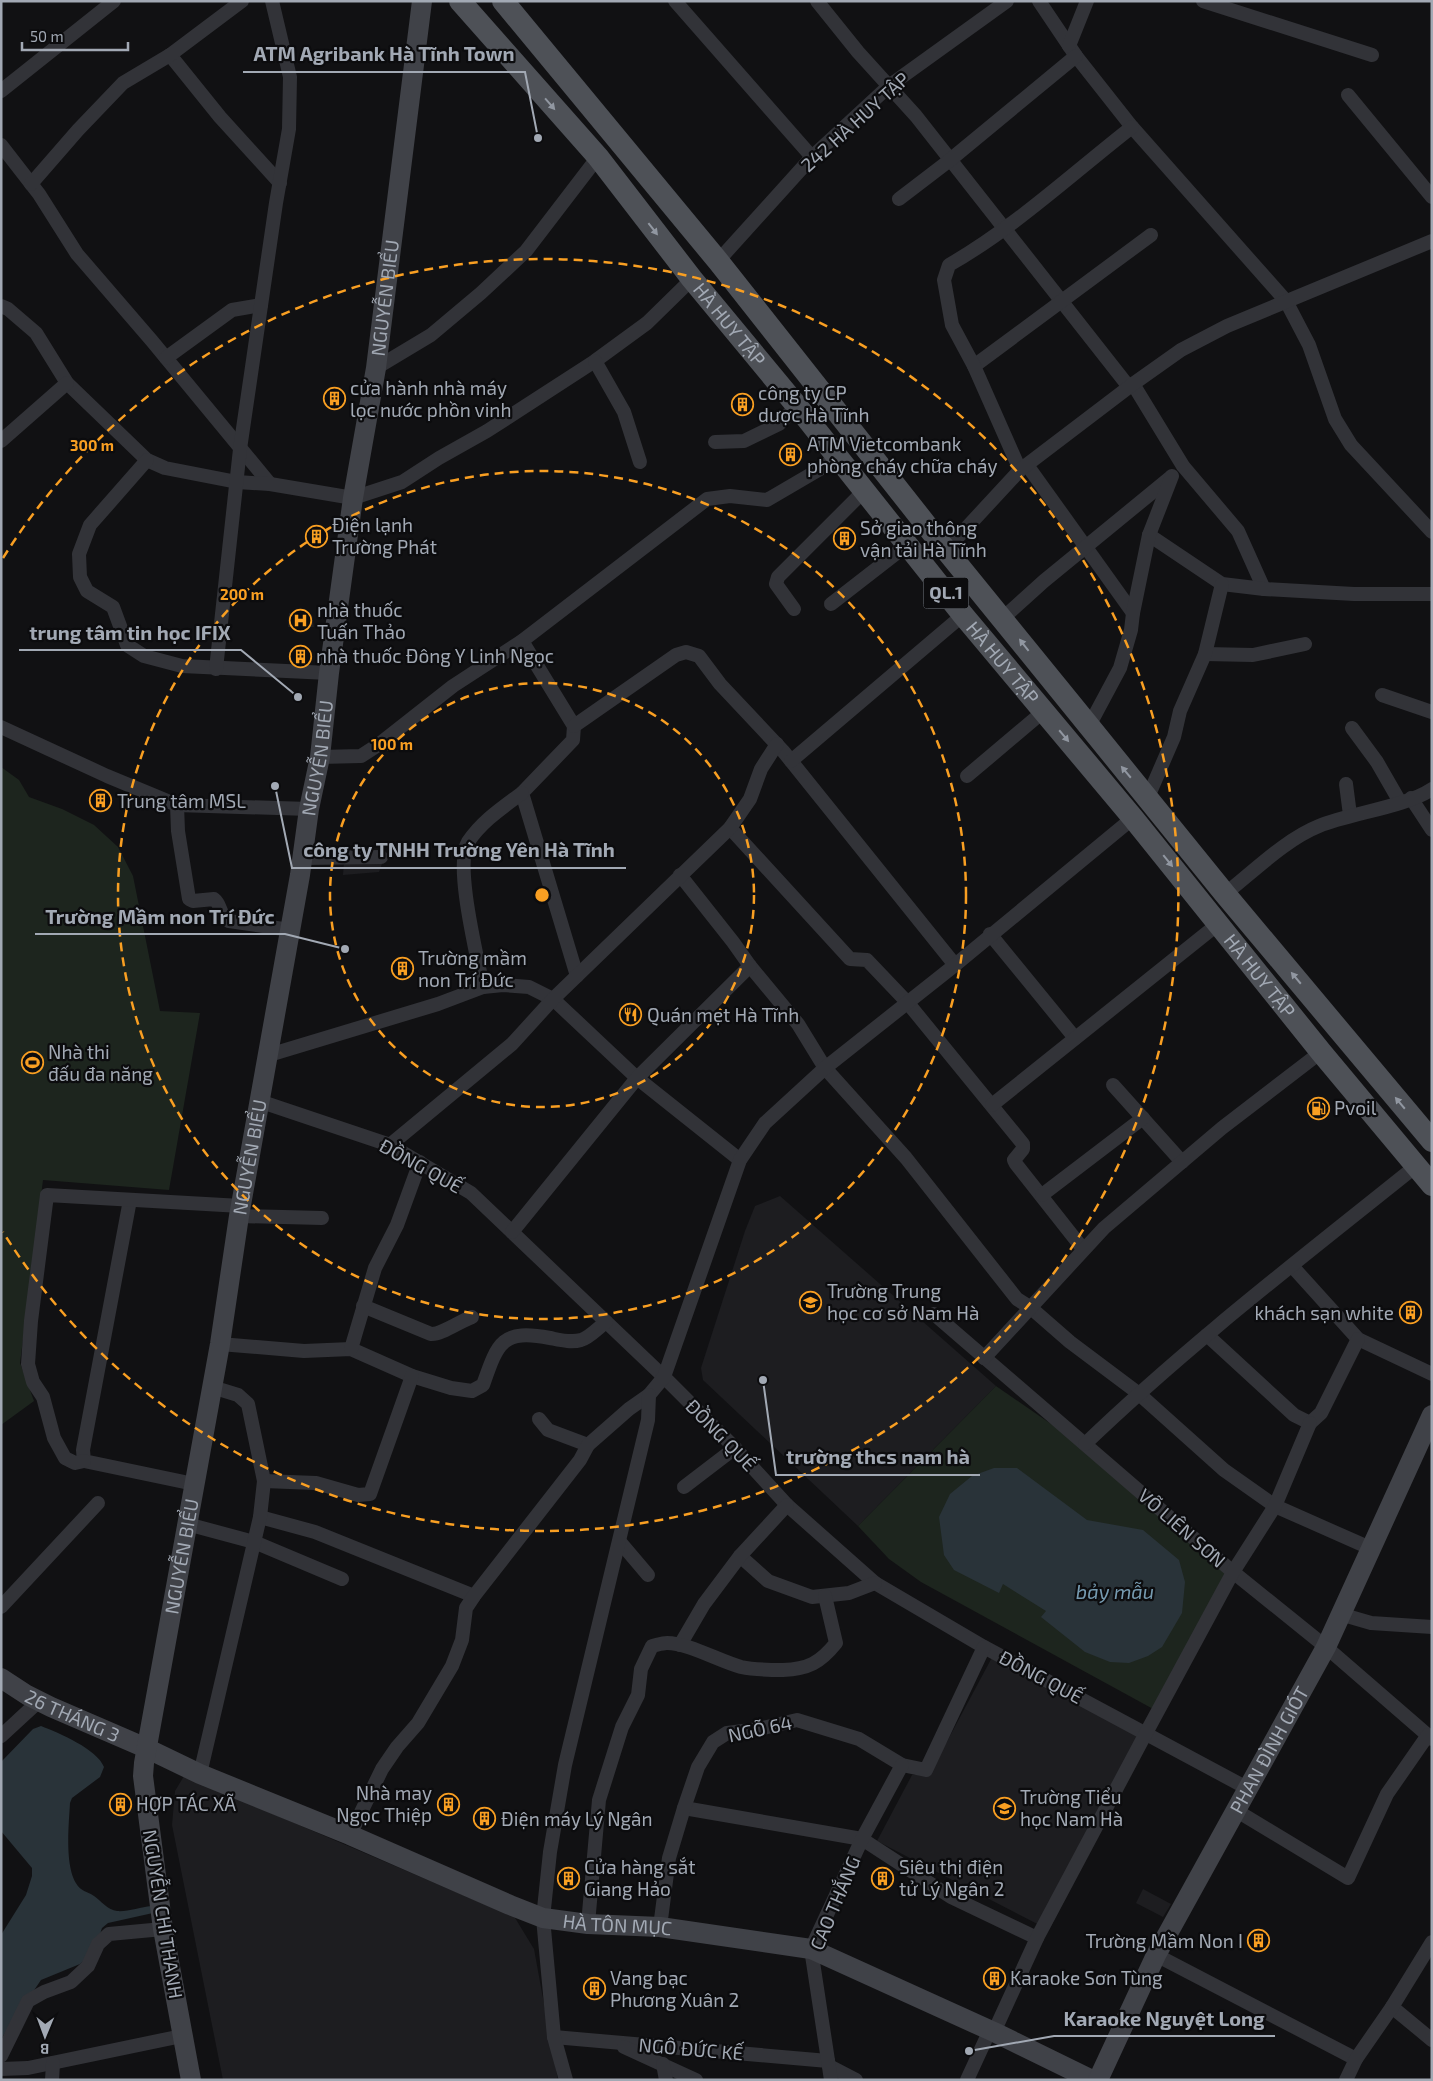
<svg xmlns="http://www.w3.org/2000/svg" width="1433" height="2081" font-family="'Exo 2',sans-serif">
<style>
.built{fill:#1d1d20}
.green{fill:#1d251e}
.water{fill:#293339}
.lines{fill:none;stroke-linecap:round;stroke-linejoin:round}
.street{stroke:#323338;stroke-width:14}
.secondary{stroke:#404248;stroke-width:20}
.primary{stroke:#4e5157;stroke-width:22}
.oneway{fill:#9197a1}
.ring{fill:none;stroke:#f99f22;stroke-width:2.5;stroke-dasharray:9 6}
.labels{text-anchor:middle;stroke-width:4.5;stroke-linejoin:round;paint-order:stroke}
.shield{fill:#0c0c0e;stroke:#757a82;stroke-width:1}
.shield-label{font-size:18px;font-weight:bold;fill:#a2a9b4}
.street-label{font-size:19px;fill:#a2a9b4;stroke:#0c0c0e}
.poi-label{font-size:19px;fill:#a2a9b4;stroke:#0c0c0e;text-anchor:start}
.water-label{font-size:20px;font-style:italic;fill:#769bb1;stroke:#0c0c0e}
.centre{fill:#f99f22;stroke:#0c0c0e;stroke-width:2.5}
.ring-label{font-size:15px;text-anchor:middle;font-weight:bold;fill:#f99f22;stroke:#0c0c0e;stroke-width:4.5;stroke-linejoin:round;paint-order:stroke}
.leader{fill:none;stroke:#a2a9b4;stroke-width:2}
.callout-dot{fill:#a2a9b4;stroke:#0c0c0e;stroke-width:2}
.callout-label{font-size:20px;text-anchor:middle;font-weight:bold;fill:#a2a9b4;stroke:#0c0c0e;stroke-width:4.5;stroke-linejoin:round;paint-order:stroke}
</style>
<rect width="100%" height="100%" fill="#111113"/>
<!-- built -->
<g class="built">
<path d="M289,613L312,615L314,627H288Z"/>
<path d="M383,861L379,872L343,875L344,862Z"/>
<path d="M780,1196L996,1386L858,1526L703,1380L701,1368L745,1231L755,1206Z"/>
<path d="M996,1650L1152,1733L1049,1930L877,1841L912,1775H929Z"/>
<path d="M184,1776L498,1910L509,1908L534,1949L558,2080H223L172,1825L175,1791Z"/>
<path d="M1143,1889L1171,1904L1163,1917L1136,1903Z"/>
</g>
<!-- green -->
<g class="green">
<path d="M1,767L19,780L29,797L62,809L94,825L118,847L133,876L160,1011L200,1013L169,1190L43,1180L20,1363L34,1401L1,1425Z"/>
<path d="M996,1386L1103,1460L1230,1563L1155,1710L921,1582L889,1559L858,1526Z"/>
</g>
<!-- water -->
<g class="water">
<path d="M994,1468H1017L1087,1520L1143,1530L1179,1560L1185,1582L1182,1613L1162,1647L1148,1656L1129,1663L1110,1662L1085,1652L1041,1617L1046,1611L1003,1584L999,1593L954,1570L944,1555L939,1517L950,1494L972,1476Z"/>
<path d="M41,1726C59,1733 97,1749 104,1767L100,1777L72,1798L70,1803C69,1824 63,1874 81,1889C85,1892 90,1893 94,1896C101,1901 108,1910 117,1911C127,1912 141,1907 151,1906L153,1913L108,1923L102,1928L94,1952L80,1964L41,1980L1,2039V1935L26,1895L32,1876V1868L1,1831V1762L33,1729Z"/>
</g>
<g class="lines">
<!-- street -->
<g class="street">
<path d="M675,1L812,157"/>
<path d="M817,1L858,52L916,116L1129,387"/>
<path d="M1039,1L1076,56L1132,127L1286,301L1309,345L1335,419L1351,445L1432,532"/>
<path d="M1203,1L1372,55"/>
<path d="M1069,46L1087,1"/>
<path d="M170,55L220,117L280,183"/>
<path d="M1,91L114,1"/>
<path d="M1348,95L1432,197"/>
<path d="M1,145L39,194L77,254L152,341L270,484"/>
<path d="M31,184L78,130L123,83L170,55L242,1"/>
<path d="M899,199L950,160L1076,56"/>
<path d="M718,261L812,157L889,86L1007,1"/>
<path d="M1,306L8,309L36,333L67,383L147,460L165,468L237,482L270,484L353,498L402,482L439,458L487,431L595,361L647,323L692,279"/>
<path d="M166,358L232,310L261,305"/>
<path d="M595,361L624,412L640,462"/>
<path d="M974,366L1151,235"/>
<path d="M376,368L431,335L481,293L526,251L598,157"/>
<path d="M1133,384L1183,466L1238,531L1264,589"/>
<path d="M1,441L67,383"/>
<path d="M715,442L744,441L779,424L797,406"/>
<path d="M147,460L90,525L79,554L80,577L87,591L113,607L127,645L144,656L182,666L329,673"/>
<path d="M1027,465L1133,613"/>
<path d="M1020,470L974,366L952,325L944,280L949,265C1014,228 1073,173 1132,127"/>
<path d="M1149,535L1222,584L1264,589L1354,594H1432"/>
<path d="M946,550L1020,470L1133,384L1181,350L1227,326L1432,241"/>
<path d="M831,604L907,545"/>
<path d="M794,609L776,584L778,577L864,491"/>
<path d="M1003,618L1044,581L1171,477"/>
<path d="M522,641L574,726L573,740L522,793L577,976"/>
<path d="M1205,654L1253,655L1305,644"/>
<path d="M216,669L240,449L276,203L289,129L290,77L272,1"/>
<path d="M1382,695L1432,712"/>
<path d="M574,726L676,655L686,652L699,656L720,684L783,751L955,965"/>
<path d="M1089,726L1120,668L1131,630L1133,613L1149,535L1172,476"/>
<path d="M1,727L107,776L177,805L309,809"/>
<path d="M1352,728L1377,762L1400,802"/>
<path d="M320,757L361,756L378,745L453,686L522,641L707,499L730,496L767,500L820,469L836,457"/>
<path d="M791,761L963,615"/>
<path d="M967,776L1044,711"/>
<path d="M1346,784L1350,815"/>
<path d="M1148,797L1174,737L1180,711L1205,654L1222,584"/>
<path d="M1411,798L1432,830"/>
<path d="M177,805L178,831L189,899L193,901L214,899C222,905 218,914 229,921L290,930"/>
<path d="M730,828L850,959L867,960L907,1002L1023,1144V1149L1014,1160L1016,1164L1083,1249"/>
<path d="M303,858L381,857"/>
<path d="M680,875L733,942L750,966L798,1024L825,1068L906,1158L1017,1299L1031,1308L1070,1342L1138,1393L1224,1470L1275,1506L1370,1548"/>
<path d="M1225,894C1253,872 1286,839 1319,826C1351,813 1405,807 1432,789"/>
<path d="M990,934L1075,1038"/>
<path d="M483,987C478,959 454,865 468,842C482,821 502,808 522,793"/>
<path d="M269,1055L438,1004L483,987L503,985L529,987L553,999L637,1078L740,1160"/>
<path d="M1113,1085L1182,1162"/>
<path d="M259,1101L390,1145L471,1193L664,1377L735,1448L787,1505L875,1583L984,1647L1247,1788"/>
<path d="M992,1105L1218,924"/>
<path d="M390,1145L512,1044L553,999L730,828L750,799L761,769L777,744"/>
<path d="M1042,1195L1143,1118"/>
<path d="M130,1200L83,1450L84,1461L194,1484"/>
<path d="M239,1216L322,1218"/>
<path d="M512,1232L637,1078L750,966"/>
<path d="M1292,1266L1358,1339L1432,1374"/>
<path d="M363,1306L431,1334C441,1335 460,1321 472,1317"/>
<path d="M934,1314L1233,1572L1326,1647L1432,1739"/>
<path d="M1207,1335L1294,1415L1310,1423L1321,1413L1358,1339"/>
<path d="M220,1344L304,1351L351,1349L412,1376L451,1388L472,1391L483,1385C498,1342 502,1329 550,1338C560,1340 571,1343 581,1340C589,1338 598,1328 606,1322"/>
<path d="M351,1349L375,1268L397,1225L420,1162"/>
<path d="M984,1358L1104,1228L1222,1128L1321,1052"/>
<path d="M539,1419L548,1430L588,1445"/>
<path d="M1085,1444C1189,1344 1304,1256 1416,1166"/>
<path d="M84,1461L75,1463L65,1458L54,1438L43,1397L33,1382L28,1364L31,1321L47,1195L241,1206"/>
<path d="M264,1481L316,1483L358,1495L370,1494L412,1376"/>
<path d="M684,1487L735,1448"/>
<path d="M260,1517L315,1532L474,1596"/>
<path d="M187,1524L254,1542L342,1579"/>
<path d="M620,1542L648,1575"/>
<path d="M740,1556L768,1581L812,1597L849,1593L875,1583"/>
<path d="M1,1607L98,1503"/>
<path d="M1340,1614L1371,1623L1432,1627"/>
<path d="M680,1645L704,1604L740,1556L787,1505"/>
<path d="M1,1736L39,1701"/>
<path d="M200,1774L260,1517L264,1481L248,1404L238,1395L212,1387"/>
<path d="M684,1808L862,1839L951,1897L1037,1938"/>
<path d="M1237,1811L1348,1878L1387,1794L1428,1735"/>
<path d="M350,1835L382,1769L397,1747L418,1723L452,1666L462,1640L466,1608L474,1596L580,1460L588,1445L629,1409L649,1395L664,1377L740,1160L765,1123L825,1068L955,965L1133,818"/>
<path d="M588,1924L599,1800L622,1727L638,1695L641,1669L652,1646C657,1645 662,1643 667,1643C688,1643 719,1661 741,1667C755,1670 769,1670 783,1670C808,1669 820,1663 836,1643L825,1596"/>
<path d="M660,1927L669,1858L684,1808L698,1767L713,1742L727,1733L759,1729L797,1720L859,1739L902,1765L926,1770L984,1647"/>
<path d="M1156,1955L1356,2059"/>
<path d="M1392,2007L1432,2040"/>
<path d="M994,2032L1037,1938L1146,1733L1233,1572L1275,1506L1310,1423"/>
<path d="M554,2037L828,2061"/>
<path d="M624,2047L696,2080"/>
<path d="M1,2056L28,2001L44,1992L71,1982L88,1966L98,1944L109,1934L163,1929"/>
<path d="M663,2064L666,2080"/>
<path d="M829,2066L856,2080"/>
<path d="M1,2069L28,2068L182,2036"/>
<path d="M52,2080L53,2063"/>
<path d="M566,2080L554,2037L543,1918L550,1852L565,1765L648,1420L649,1395"/>
<path d="M831,2080L811,1949L862,1839L902,1765"/>
<path d="M967,2080L990,2030"/>
<path d="M1346,2080L1356,2059L1392,2007L1432,1942"/>
</g>
<!-- secondary -->
<g class="secondary">
<path id="s1" d="M1,1678L27,1695L51,1707L146,1748L200,1774L350,1835L510,1905L543,1918L588,1924L660,1927L811,1949L994,2032L1092,2080"/>
<path id="s2" d="M191,2080L163,1929L143,1776L144,1763L220,1344L239,1216L300,875L309,809L320,757L329,673L353,498L376,368L422,1"/>
<path id="s3" d="M1098,2080L1156,1955L1326,1647L1432,1415"/>
</g>
<!-- primary -->
<g class="primary">
<path id="s4" d="M460,1L598,157L692,279L797,406L963,615L1133,818L1321,1052L1432,1185"/>
<path d="M503,1L718,261L946,550L1089,726L1225,894L1432,1141"/>
</g>
</g>
<!-- one-way arrows -->
<defs><path id="oneway-solid" d="M-6-.8H1V-3.2L6.5 0L1 3.2V.8H-6Z" transform="scale(1.25)"/></defs>
<g class="oneway">
<use href="#oneway-solid" transform="translate(550 104) rotate(49)"/>
<use href="#oneway-solid" transform="translate(653 229) rotate(52)"/>
<use href="#oneway-solid" transform="translate(1024 645) rotate(-128)"/>
<use href="#oneway-solid" transform="translate(1064 736) rotate(50)"/>
<use href="#oneway-solid" transform="translate(1126 772) rotate(-130)"/>
<use href="#oneway-solid" transform="translate(1168 861) rotate(51)"/>
<use href="#oneway-solid" transform="translate(1296 978) rotate(-130)"/>
<use href="#oneway-solid" transform="translate(1400 1103) rotate(-130)"/>
</g>
<!-- distance rings -->
<g class="ring">
<circle cx="542" cy="895" r="212"/>
<circle cx="542" cy="895" r="424"/>
<path d="M3 558A636 636 0 1 1 3 1232"/>
</g>
<!-- icons -->
<defs>
<symbol id="building-ring" viewBox="-11 -11 22 22"><circle r="9.5" fill="#0c0c0e" stroke="#f99f22" stroke-width="1.5"/><path d="M-4-6H4V6H1V3H-1V6H-4ZM-2.5-4.3h1.7v1.8h-1.7ZM.8-4.3h1.7v1.8H.8ZM-2.5-1h1.7V.8h-1.7ZM.8-1h1.7V.8H.8Z" fill="#f99f22"/></symbol>
<symbol id="hospital-ring" viewBox="-11 -11 22 22"><circle r="9.5" fill="#0c0c0e" stroke="#f99f22" stroke-width="1.5"/><path d="M-5-5h3v3.5h4V-5h3V5h-3V1.5h-4V5h-3Z" fill="#f99f22"/></symbol>
<symbol id="restaurant-ring" viewBox="-11 -11 22 22"><circle r="9.5" fill="#0c0c0e" stroke="#f99f22" stroke-width="1.5"/><path d="M-5-6h1v4h1v-4h1v4h1v-4h1v5L-1.5 .5V6h-2V.5L-5-1ZM5-6V6H3V1.5H1.5Q1.5-4 5-6Z" fill="#f99f22"/></symbol>
<symbol id="stadium-ring" viewBox="-11 -11 22 22"><circle r="9.5" fill="#0c0c0e" stroke="#f99f22" stroke-width="1.5"/><path d="M0-5a6.5 5 0 1 0 0 10a6.5 5 0 1 0 0-10ZM-3.5-1.8h7v3.6h-7Z" fill="#f99f22"/></symbol>
<symbol id="fuel-ring" viewBox="-11 -11 22 22"><circle r="9.5" fill="#0c0c0e" stroke="#f99f22" stroke-width="1.5"/><path d="M-5.5-6h7V0h2V4h1.3V-2.5L3-4.5l.8-.8L6-3V5H2.5V1h-1V6h-7ZM-4.2-4.7v3.2H.2V-4.7Z" fill="#f99f22"/></symbol>
<symbol id="school-ring" viewBox="-11 -11 22 22"><circle r="9.5" fill="#0c0c0e" stroke="#f99f22" stroke-width="1.5"/><path d="M0-5L7-2L0 1L-7-2ZM-4 1L0 2.5L4 1V4Q0 6-4 4Z" fill="#f99f22"/></symbol>
</defs>
<g fill-rule="evenodd">
<use href="#building-ring" x="322" y="386" width="25" height="25"/>
<use href="#building-ring" x="730" y="392" width="25" height="25"/>
<use href="#building-ring" x="778" y="442" width="25" height="25"/>
<use href="#building-ring" x="304" y="524" width="25" height="25"/>
<use href="#building-ring" x="832" y="526" width="25" height="25"/>
<use href="#hospital-ring" x="288" y="608" width="25" height="25"/>
<use href="#building-ring" x="288" y="644" width="25" height="25"/>
<use href="#building-ring" x="88" y="788" width="25" height="25"/>
<use href="#building-ring" x="390" y="956" width="25" height="25"/>
<use href="#restaurant-ring" x="618" y="1002" width="25" height="25"/>
<use href="#stadium-ring" x="20" y="1050" width="25" height="25"/>
<use href="#fuel-ring" x="1306" y="1096" width="25" height="25"/>
<use href="#school-ring" x="798" y="1290" width="25" height="25"/>
<use href="#building-ring" x="1398" y="1300" width="25" height="25"/>
<use href="#building-ring" x="108" y="1792" width="25" height="25"/>
<use href="#building-ring" x="436" y="1792" width="25" height="25"/>
<use href="#school-ring" x="992" y="1796" width="25" height="25"/>
<use href="#building-ring" x="472" y="1806" width="25" height="25"/>
<use href="#building-ring" x="556" y="1866" width="25" height="25"/>
<use href="#building-ring" x="870" y="1866" width="25" height="25"/>
<use href="#building-ring" x="1246" y="1928" width="25" height="25"/>
<use href="#building-ring" x="982" y="1966" width="25" height="25"/>
<use href="#building-ring" x="582" y="1976" width="25" height="25"/>
</g>
<g class="labels">
<!-- shield labels -->
<rect class="shield" x="923.5" y="577.5" width="45" height="31" rx="4"/>
<g class="shield-label">
<text x="946" y="599">QL.1</text>
</g>
<!-- street labels -->
<g class="street-label">
<text transform="translate(855 122) rotate(-42)" y="7">242 HÀ HUY TẬP</text>
<text dy="7" stroke="none"><textPath href="#s2" startOffset="1806">NGUYỄN BIỂU</textPath></text>
<text dy="7" stroke="none"><textPath href="#s4" startOffset="421">HÀ HUY TẬP</textPath></text>
<text dy="7" stroke="none"><textPath href="#s4" startOffset="856">HÀ HUY TẬP</textPath></text>
<text dy="7" stroke="none"><textPath href="#s2" startOffset="1341">NGUYỄN BIỂU</textPath></text>
<text dy="7" stroke="none"><textPath href="#s4" startOffset="1261">HÀ HUY TẬP</textPath></text>
<text dy="7" stroke="none"><textPath href="#s2" startOffset="936">NGUYỄN BIỂU</textPath></text>
<text transform="translate(421 1166) rotate(29)" y="7">ĐỒNG QUẾ</text>
<text transform="translate(721 1435) rotate(46)" y="7">ĐỒNG QUẾ</text>
<text transform="translate(1182 1528) rotate(41)" y="7">VÕ LIÊN SƠN</text>
<text dy="7" stroke="none"><textPath href="#s2" startOffset="531">NGUYỄN BIỂU</textPath></text>
<text transform="translate(1041 1677) rotate(28)" y="7">ĐỒNG QUẾ</text>
<text dy="7" stroke="none"><textPath href="#s1" startOffset="81">26 THÁNG 3</textPath></text>
<text transform="translate(760 1729) rotate(-12)" y="7">NGÕ 64</text>
<text dy="7" stroke="none"><textPath href="#s3" startOffset="372">PHAN ĐÌNH GIÓT</textPath></text>
<text transform="translate(835 1903) rotate(-67)" y="7">CAO THẮNG</text>
<text transform="translate(163 1914) rotate(81)" y="7">NGUYỄN CHÍ THANH</text>
<text dy="7" stroke="none"><textPath href="#s1" startOffset="668">HÀ TÔN MỤC</textPath></text>
<text transform="translate(691 2049) rotate(5)" y="7">NGÔ ĐỨC KẾ</text>
</g>
<!-- poi labels -->
<g class="poi-label">
<text x="350" y="395">cửa hành nhà máy<tspan x="350" dy="22">lọc nước phồn vinh</tspan></text>
<text x="758" y="400">công ty CP<tspan x="758" dy="22">dược Hà Tĩnh</tspan></text>
<text x="807" y="451">ATM Vietcombank<tspan x="807" dy="22">phòng cháy chữa cháy</tspan></text>
<text x="332" y="532">Điện lạnh<tspan x="332" dy="22">Trường Phát</tspan></text>
<text x="860" y="535">Sở giao thông<tspan x="860" dy="22">vận tải Hà Tĩnh</tspan></text>
<text x="317" y="617">nhà thuốc<tspan x="317" dy="22">Tuấn Thảo</tspan></text>
<text x="316" y="663">nhà thuốc Đông Y Linh Ngọc</text>
<text x="117" y="808">Trung tâm MSL</text>
<text x="418" y="965">Trường mầm<tspan x="418" dy="22">non Trí Đức</tspan></text>
<text x="647" y="1022">Quán mẹt Hà Tĩnh</text>
<text x="48" y="1059">Nhà thi<tspan x="48" dy="22">đấu đa năng</tspan></text>
<text x="1334" y="1115">Pvoil</text>
<text x="827" y="1298">Trường Trung<tspan x="827" dy="22">học cơ sở Nam Hà</tspan></text>
<text x="1394" y="1320" text-anchor="end">khách sạn white</text>
<text x="432" y="1800" text-anchor="end">Nhà may<tspan x="432" dy="22">Ngọc Thiệp</tspan></text>
<text x="1020" y="1804">Trường Tiểu<tspan x="1020" dy="22">học Nam Hà</tspan></text>
<text x="136" y="1811">HỢP TÁC XÃ</text>
<text x="501" y="1826">Điện máy Lý Ngân</text>
<text x="584" y="1874">Cửa hàng sắt<tspan x="584" dy="22">Giang Hảo</tspan></text>
<text x="899" y="1874">Siêu thị điện<tspan x="899" dy="22">tử Lý Ngân 2</tspan></text>
<text x="1243" y="1948" text-anchor="end">Trường Mầm Non I</text>
<text x="610" y="1985">Vang bạc<tspan x="610" dy="22">Phương Xuân 2</tspan></text>
<text x="1010" y="1985">Karaoke Sơn Tùng</text>
</g>
<!-- water labels -->
<g class="water-label">
<text x="1115" y="1599">bảy mẫu</text>
</g>
</g>
<circle cx="542" cy="895" r="8" class="centre"/>
<g class="ring-label">
<text x="92" y="451">300 m</text>
<text x="242" y="600">200 m</text>
<text x="392" y="750">100 m</text>
</g>
<!-- callouts -->
<path class="leader" d="M538 138L525 72H243M298 697L241 650H19M275 786L292 868H626M345 949L285 934H35M763 1380L776 1475H980M969 2051L1054 2036H1275"/>
<g class="callout-dot">
<circle cx="538" cy="138" r="5"/>
<circle cx="298" cy="697" r="5"/>
<circle cx="275" cy="786" r="5"/>
<circle cx="345" cy="949" r="5"/>
<circle cx="763" cy="1380" r="5"/>
<circle cx="969" cy="2051" r="5"/>
</g>
<g class="callout-label">
<text x="384" y="61">ATM Agribank Hà Tĩnh Town</text>
<text x="130" y="640">trung tâm tin học IFIX</text>
<text x="459" y="857">công ty TNHH Trường Yên Hà Tĩnh</text>
<text x="160" y="924">Trường Mầm non Trí Đức</text>
<text x="878" y="1464">trường thcs nam hà</text>
<text x="1164" y="2026">Karaoke Nguyệt Long</text>
</g>
<!-- border -->
<rect width="1433" height="2081" fill="none" stroke="#a2a9b4" stroke-width="5"/>
<!-- north arrow -->
<g transform="translate(45 2036) rotate(181)" stroke="#0c0c0e" stroke-width="4" paint-order="stroke">
<path d="M0-4L9 19L0 12L-9 19Z" fill="#a2a9b4"/>
<text y="-8" font-size="14" font-weight="bold" text-anchor="middle" fill="#a2a9b4">B</text>
</g>
<!-- scale -->
<path d="M22 42v8h106v-8" fill="none" stroke="#a2a9b4" stroke-width="2.5"/>
<text x="30" y="42" font-size="15" fill="#a2a9b4" stroke="#0c0c0e" stroke-width="4" paint-order="stroke">50 m</text>
</svg>
